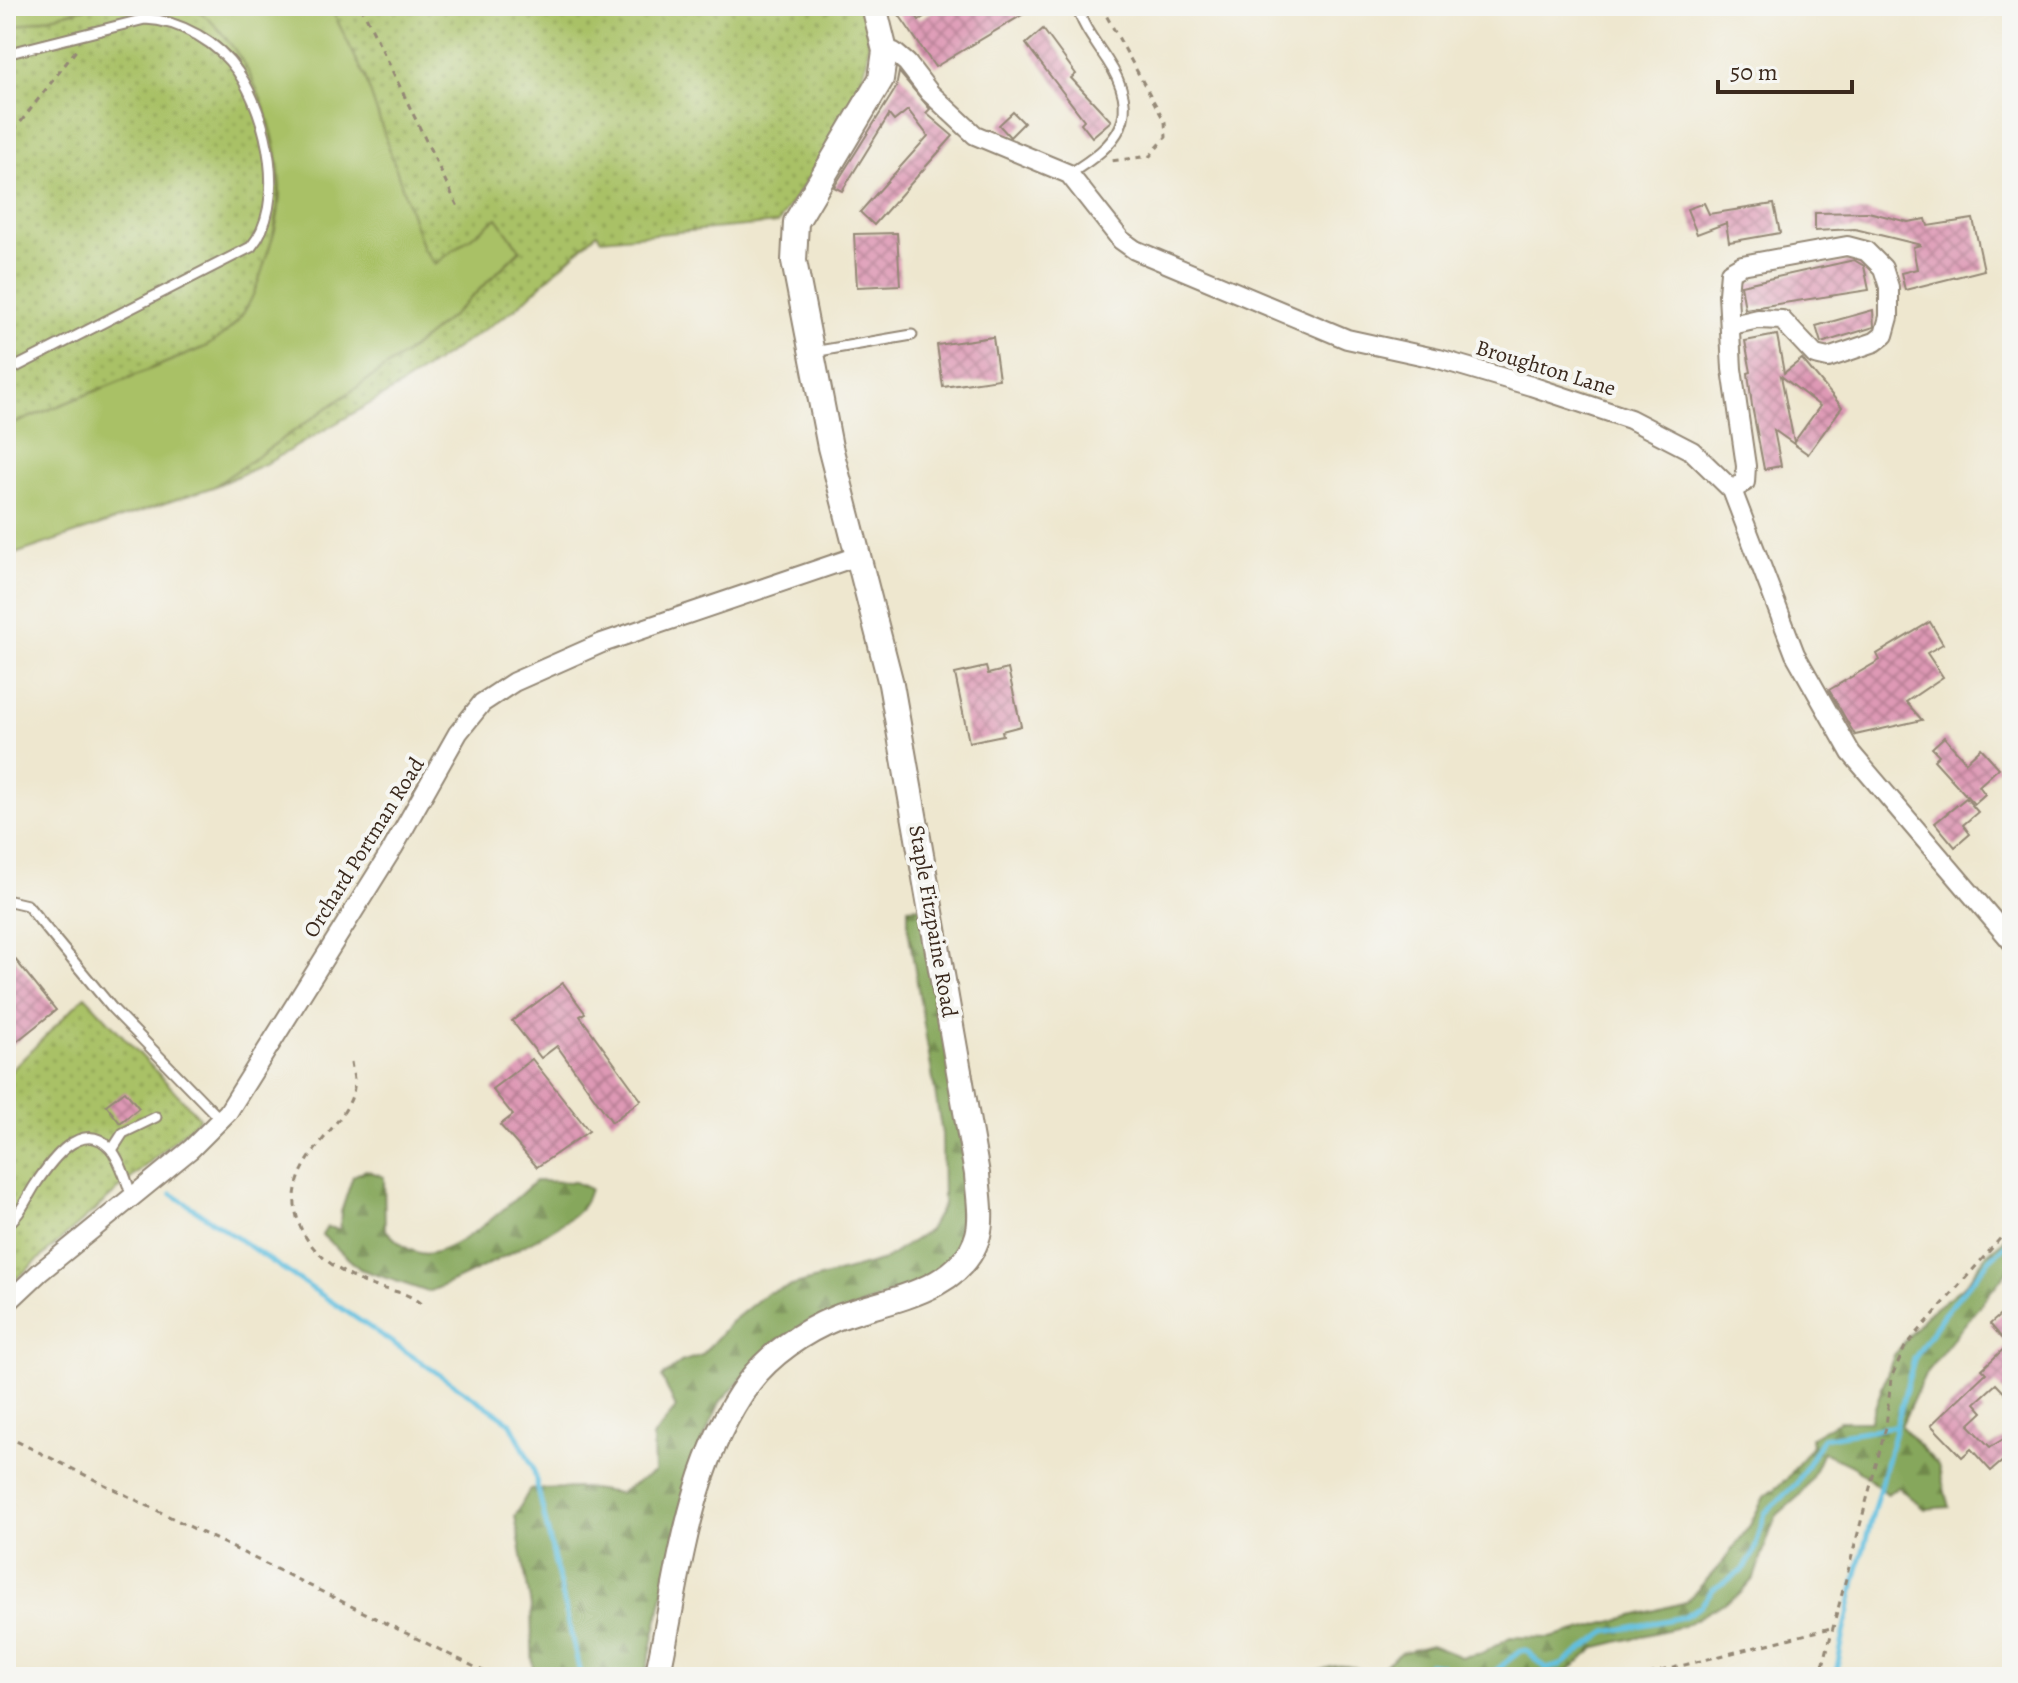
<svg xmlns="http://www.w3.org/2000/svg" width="2018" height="1683" font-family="Alegreya,serif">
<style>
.grass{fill:url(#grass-dots);stroke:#727642;stroke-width:2}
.forest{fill:url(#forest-firs);stroke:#60683c;stroke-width:2}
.park{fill:#a9c166;stroke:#727642;stroke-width:2}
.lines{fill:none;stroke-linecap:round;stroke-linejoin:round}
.stream{stroke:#61bfdf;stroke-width:5}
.building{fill:url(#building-cross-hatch);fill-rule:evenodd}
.lane-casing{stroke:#948876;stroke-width:13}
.street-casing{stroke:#948876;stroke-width:22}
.secondary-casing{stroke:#948876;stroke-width:28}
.path{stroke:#948876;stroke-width:3;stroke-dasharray:6 6;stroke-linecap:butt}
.lane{stroke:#fff;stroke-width:9}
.street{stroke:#fff;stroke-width:18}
.secondary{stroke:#fff;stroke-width:24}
.labels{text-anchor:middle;stroke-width:8;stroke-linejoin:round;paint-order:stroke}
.street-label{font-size:22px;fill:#3b2a1e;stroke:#f6f6f2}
</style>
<defs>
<pattern id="grass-dots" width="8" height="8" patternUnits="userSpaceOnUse" patternTransform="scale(2)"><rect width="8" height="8" fill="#a9c166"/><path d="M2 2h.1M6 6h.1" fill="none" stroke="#8b9d53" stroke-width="1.8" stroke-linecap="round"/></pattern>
<pattern id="forest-firs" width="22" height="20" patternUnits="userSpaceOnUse" patternTransform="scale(2)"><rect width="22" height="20" fill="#86a75b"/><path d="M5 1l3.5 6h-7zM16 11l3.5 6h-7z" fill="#6f884b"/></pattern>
<pattern id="building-cross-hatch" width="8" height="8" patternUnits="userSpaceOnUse" patternTransform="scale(2)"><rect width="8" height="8" fill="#de99b5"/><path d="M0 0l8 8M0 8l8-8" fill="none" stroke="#b57d93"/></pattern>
</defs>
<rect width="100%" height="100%" fill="#f6f6f2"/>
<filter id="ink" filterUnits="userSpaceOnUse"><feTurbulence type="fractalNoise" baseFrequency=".0125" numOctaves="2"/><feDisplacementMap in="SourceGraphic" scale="16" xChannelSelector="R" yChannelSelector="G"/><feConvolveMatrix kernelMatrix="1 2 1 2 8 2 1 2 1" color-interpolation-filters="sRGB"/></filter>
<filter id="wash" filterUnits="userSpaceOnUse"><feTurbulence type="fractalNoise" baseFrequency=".006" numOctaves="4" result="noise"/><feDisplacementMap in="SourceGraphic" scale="32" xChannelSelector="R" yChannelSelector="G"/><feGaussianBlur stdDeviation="1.8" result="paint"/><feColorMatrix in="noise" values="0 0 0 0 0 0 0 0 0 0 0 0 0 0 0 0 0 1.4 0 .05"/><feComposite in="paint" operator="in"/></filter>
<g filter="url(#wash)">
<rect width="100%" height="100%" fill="#eee7cf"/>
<!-- grass -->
<g class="grass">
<path d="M92,6C111,6 182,1 195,8C243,34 274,121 278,173C282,218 263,300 230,333C223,340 211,344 203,348L6,427V29Z"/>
<path d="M330,6H860C896,68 811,171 778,223L601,239L597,233L515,309L397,388L269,462L213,487L405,354L454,314L520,251L435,264L423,249L390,160L378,115Z"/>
<path d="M85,996L200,1118L6,1288V1076Z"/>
</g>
<!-- forest -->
<g class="forest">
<path d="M922,907L971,1197V1229L961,1249L939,1274L778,1340L720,1402L691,1467L645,1677H533L531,1607L515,1516L530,1489L584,1488L619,1493L654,1472L653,1437L676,1408L662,1377L681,1362L702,1355L731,1322L767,1293L884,1260L929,1230L943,1205L942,1134L908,928V908Z"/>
<path d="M366,1170L384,1177L385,1229C397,1242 413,1257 432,1253C465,1246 510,1204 535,1181L575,1182L590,1189C588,1195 586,1202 582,1207C565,1229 458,1280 428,1292L360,1269L322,1235L327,1227L340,1229L341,1212L353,1176Z"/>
<path d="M2012,1233V1265L1925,1374L1901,1426L1938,1465L1949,1507L1924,1509L1898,1487L1887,1494L1854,1467L1823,1452L1811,1479L1799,1496L1776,1516L1754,1578L1740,1594L1683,1626L1597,1647L1568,1671L1537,1676L1307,1677C1332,1663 1345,1662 1372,1674L1401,1653L1431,1645L1461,1657L1483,1653L1510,1637L1550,1638L1686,1602L1723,1562L1750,1525L1764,1497L1786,1480L1812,1445L1811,1437L1839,1421H1870L1894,1355L1927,1314L1964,1286L1987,1254Z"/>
</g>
<!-- park -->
<g class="park">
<path d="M6,6H92L6,29Z"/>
<path d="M192,6H330L365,77L423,249L435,264L497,218L520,250L454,314L405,354L213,487L6,557V427L203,348C241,328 253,302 265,261C269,248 275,234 277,220C291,150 251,45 192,6Z"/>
</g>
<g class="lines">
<!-- stream -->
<g class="stream">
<path d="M172,1194L510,1422L533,1467L581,1677"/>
<path d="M1410,1677L1429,1664L1442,1666L1455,1677"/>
<path d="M1488,1677L1520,1651L1526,1650L1547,1669L1561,1665L1607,1632L1683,1617L1701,1606L1712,1590L1742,1571L1754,1553L1765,1513L1796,1484L1823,1438L1895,1426"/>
<path d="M1835,1677L1855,1581L1914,1359L1943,1315L1990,1259L2012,1239"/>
</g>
</g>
<g id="blocks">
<!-- building -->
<g class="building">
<path d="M893,6H910L919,20L941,6H1037L935,67Z"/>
<path d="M1043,29L1076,74L1071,78L1111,121L1092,137L1081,123L1084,120L1026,44Z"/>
<path d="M899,72L930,109L926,113L953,136L874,225L860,212L928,136L908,110L894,121L889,115L842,191L834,187L896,88Z"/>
<path d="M1013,112L1024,123L1010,137L999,125Z"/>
<path d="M1704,203L1709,214L1774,204L1780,233L1729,242L1726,223L1697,234L1687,209Z"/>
<path d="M1868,212L1908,222L1926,219L1928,226L1973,219L1984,270L1905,290L1901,273L1917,269L1913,247L1921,245L1855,229L1815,231V213Z"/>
<path d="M897,233L900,285L857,287L854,234Z"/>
<path d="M1854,260L1864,266L1869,290L1745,309L1741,285Z"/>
<path d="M1873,310L1874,327L1821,343L1816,326Z"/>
<path d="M1777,335L1784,373L1802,359L1842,407L1808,454L1774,430L1781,466L1764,469L1752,406L1748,373L1751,372L1745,341ZM1781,376L1820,406L1794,442Z"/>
<path d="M993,337L999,379L943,387L937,345Z"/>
<path d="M1930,622L1943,644L1927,653L1943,677L1906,702L1922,720L1855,735L1829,690L1880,660L1877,654Z"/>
<path d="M986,667L988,674L1008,669L1021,726L1002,731L1003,735L969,742L955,674Z"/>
<path d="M1944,737L1966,762L1981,748L1999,768L1979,786L1985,794L1974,804L1934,760L1939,755L1932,748Z"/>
<path d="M1966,798L1978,812L1963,825L1970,834L1955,847L1935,823Z"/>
<path d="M6,948L56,1010L6,1050Z"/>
<path d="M563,983L585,1013L580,1016L641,1100L612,1122L557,1046L541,1058L512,1021Z"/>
<path d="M532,1059L589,1131L537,1167L500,1125L513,1115L492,1089Z"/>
<path d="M125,1091L139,1108L120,1123L106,1105Z"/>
<path d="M2012,1305V1401L1996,1384L1975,1403L1983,1412L1969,1425L1990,1447L2012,1434V1453L1991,1471L1971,1449L1962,1457L1931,1425L1986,1373L1982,1369L2008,1345L1990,1324Z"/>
</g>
</g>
</g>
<g filter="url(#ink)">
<use href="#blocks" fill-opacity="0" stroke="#948876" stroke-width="2"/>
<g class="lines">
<defs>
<g id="lane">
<path d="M6,54L145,19C180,20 219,43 238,72C268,116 287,205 251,247L6,372"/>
<path d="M1069,174C1118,144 1144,116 1107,60C1096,43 1082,26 1077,6"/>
<path d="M813,352L912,335"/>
<path d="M6,900L27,905L112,1008L221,1120"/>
<path d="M112,1150L123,1133L156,1117"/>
<path d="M6,1225C20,1216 26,1199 35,1185C50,1162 82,1117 110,1148C121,1160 127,1184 133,1199"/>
</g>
<g id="street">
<path d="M885,51L894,52L907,63L930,93L975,135L1069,174L1121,240L1135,250L1347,339L1439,359L1531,386L1630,419L1692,451L1732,490L1795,654L1851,753L2012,942"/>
<path d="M1732,325L1758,319L1782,320L1815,355L1828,358L1875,342L1884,335L1889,317V287L1883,268L1866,251L1847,246L1742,265L1730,272L1728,294L1732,369L1746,466L1745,482L1732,490"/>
<path d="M6,1304L40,1272L191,1149L228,1112L393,848L458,733L482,703L514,682L602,643L858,556"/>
</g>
<path id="secondary" d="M657,1677C679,1578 687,1467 749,1382C770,1354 804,1331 836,1318C883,1300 962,1293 978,1235C983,1216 978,1193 977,1174L891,684L830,447L794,261L796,222L881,79L885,51L874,6"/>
</defs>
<!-- lane casing -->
<use href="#lane" class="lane-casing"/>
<!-- street casing -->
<use href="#street" class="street-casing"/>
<!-- secondary casing -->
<use href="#secondary" class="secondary-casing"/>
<!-- path -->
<g class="path">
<path d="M361,6L458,207"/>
<path d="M1101,6L1165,122L1166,137L1150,156L1111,161"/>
<path d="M104,14L110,6"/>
<path d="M6,141L77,49"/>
<path d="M351,1062C352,1070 355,1079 354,1087C350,1126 282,1160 297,1217C305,1250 341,1275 371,1285C390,1292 405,1290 421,1304"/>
<path d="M6,1436L495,1677"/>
<path d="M1637,1677L1831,1628"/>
<path d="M1820,1677L1886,1427L1891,1378L1905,1347L2012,1225"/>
</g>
<!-- lane -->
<use href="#lane" class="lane"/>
<!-- street -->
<use href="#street" class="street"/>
<!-- secondary -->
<use href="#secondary" class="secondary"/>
</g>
</g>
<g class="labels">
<!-- street labels -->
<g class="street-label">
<text transform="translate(1546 367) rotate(17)" y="8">Broughton Lane</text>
<text transform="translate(363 847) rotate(-58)" y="8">Orchard Portman Road</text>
<text transform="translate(934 921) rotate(80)" y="8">Staple Fitzpaine Road</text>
</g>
</g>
<!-- margin -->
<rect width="2018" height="1683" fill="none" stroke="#f6f6f2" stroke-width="32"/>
<!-- scale -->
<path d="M1718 80v12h134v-12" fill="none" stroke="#3b2a1e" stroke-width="4"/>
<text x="1730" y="80" font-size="24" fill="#3b2a1e" stroke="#f6f6f2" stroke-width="6" paint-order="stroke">50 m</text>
</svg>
